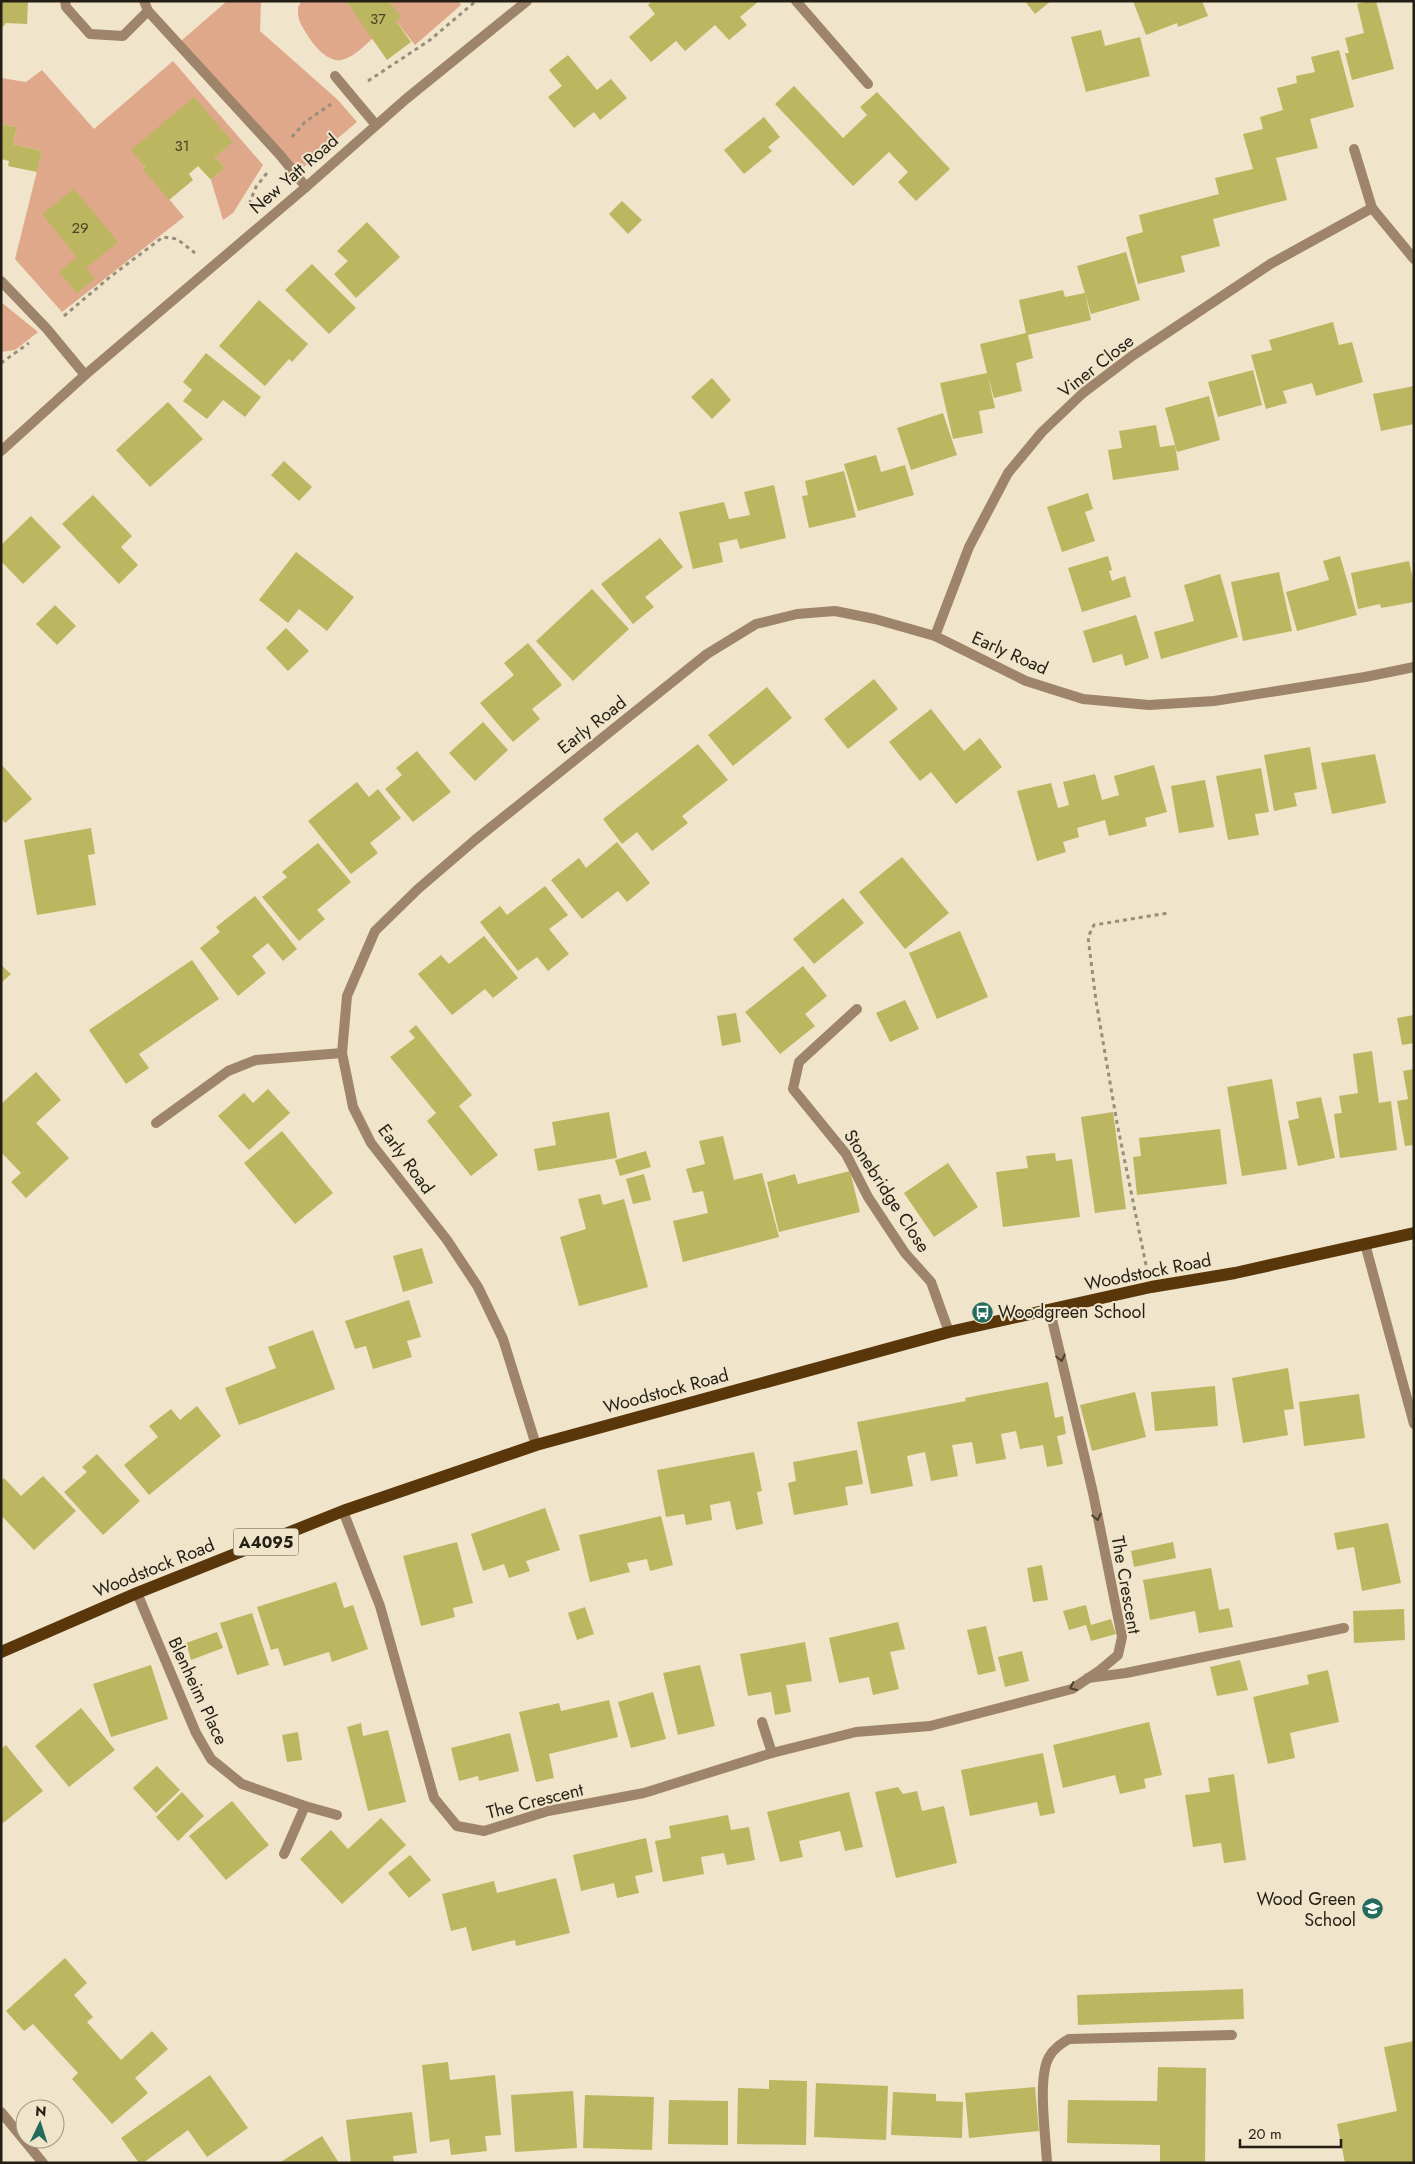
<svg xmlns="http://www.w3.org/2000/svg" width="1415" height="2164" font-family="Jost,sans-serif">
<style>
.green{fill:#e0a88b}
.building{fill:#bcb660}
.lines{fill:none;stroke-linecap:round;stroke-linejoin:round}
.path{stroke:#978f7c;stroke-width:3;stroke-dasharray:4 4;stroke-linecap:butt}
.service{stroke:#9d846a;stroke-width:10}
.minor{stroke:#9d846a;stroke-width:10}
.primary{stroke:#59370b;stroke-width:12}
.oneway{stroke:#4e4233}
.labels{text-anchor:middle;stroke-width:4;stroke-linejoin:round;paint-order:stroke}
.number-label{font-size:15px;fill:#494528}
.shield{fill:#f0e4ca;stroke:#605a4b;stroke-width:1}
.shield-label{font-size:16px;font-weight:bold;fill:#231f15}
.street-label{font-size:18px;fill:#231f15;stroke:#f0e4ca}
.poi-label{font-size:18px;fill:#231f15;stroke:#f0e4ca;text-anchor:start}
</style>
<rect width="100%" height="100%" fill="#f0e4ca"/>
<!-- green -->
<g class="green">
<path d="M227,1H261L260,31L338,100L357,122L299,171L181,41Z"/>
<path d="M302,1H346L373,38C364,46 353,58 341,60C324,63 306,35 300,22C298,18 298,12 298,7Z"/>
<path d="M389,1H458L461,5L415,45L396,21L400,17Z"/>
<path d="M173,61L263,165L233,213L223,220L211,180L225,168L215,157L232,142L194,98L143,168L184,217L62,312L15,259L42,151L13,144L17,127L1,124V78L26,82L42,70L94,129Z"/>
<path d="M1,302L38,332L15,350L1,352Z"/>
</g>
<!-- building -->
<g class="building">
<path d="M1,1H28L27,24L6,23L1,29Z"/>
<path d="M346,1H389L401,17L396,21L411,42L387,60Z"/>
<path d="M652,1H759L740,17L747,25L729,40L715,25L685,51L676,41L651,62L629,37L655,14L648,5Z"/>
<path d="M1025,1H1051L1035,14Z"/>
<path d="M1133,1H1202L1208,16L1178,27L1177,23L1146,35Z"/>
<path d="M1368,1H1376L1394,69L1352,80L1345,53H1349L1345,38L1364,33L1357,4Z"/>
<path d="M1101,30L1105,46L1140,37L1150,76L1086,92L1071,37Z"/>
<path d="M1339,50L1354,107L1310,119L1318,148L1276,158L1287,200L1213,219L1220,246L1181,256L1185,272L1138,284L1126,237L1143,232L1139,215L1219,194L1215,178L1253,169L1243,134L1263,129L1260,117L1283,110L1277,88L1297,83L1296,76L1315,72L1311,57Z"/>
<path d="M568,55L597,90L611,79L627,98L600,120L594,112L574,128L548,97L562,86L549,70Z"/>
<path d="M794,86L843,138L867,115L860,107L877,92L950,169L916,201L898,182L908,172L889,152L853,186L775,104Z"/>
<path d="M194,97L233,142L215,157L225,168L211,180L198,166L189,174L193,180L169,200L142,168L145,167L131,150Z"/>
<path d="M764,117L780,137L768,147L772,151L744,174L724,150Z"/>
<path d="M1,124L17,127L13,144L42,151L37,172L8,166L9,161L1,159Z"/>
<path d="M74,189L118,242L86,268L95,279L77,293L59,272L77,257L42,214Z"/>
<path d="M622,201L642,220L628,234L609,214Z"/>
<path d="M367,222L400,257L356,298L334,274L348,261L337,251Z"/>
<path d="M1126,252L1140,300L1091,314L1077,266Z"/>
<path d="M312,264L356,308L329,334L285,290Z"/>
<path d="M1063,290L1065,297L1085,293L1091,320L1028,335L1033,358L1016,363L1022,391L994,398L988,376L995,408L979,411L983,433L953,439L940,383L987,373L980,344L1026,333L1019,300Z"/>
<path d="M259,300L308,344L292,362L289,359L265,386L219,346Z"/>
<path d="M1333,322L1339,345L1352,342L1363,382L1316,396L1312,383L1283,391L1287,403L1266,409L1251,355L1272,350L1269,340Z"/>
<path d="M206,353L261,397L245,417L223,400L207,419L183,401L192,390L183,382Z"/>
<path d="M1253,370L1262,405L1218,417L1208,382Z"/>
<path d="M712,378L731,400L712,419L691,397Z"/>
<path d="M1414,386V424L1381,431L1373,394Z"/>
<path d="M1209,396L1220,440L1177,452L1165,408Z"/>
<path d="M168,402L203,439L150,487L116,450Z"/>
<path d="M943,413L957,455L911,470L897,428Z"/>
<path d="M1156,425L1160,447L1175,445L1179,470L1113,480L1108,450L1122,448L1119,431Z"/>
<path d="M876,455L881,472L905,465L914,495L858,511L844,464Z"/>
<path d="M284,461L312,487L299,501L271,475Z"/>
<path d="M844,471L856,517L809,528L802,496L808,495L805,481Z"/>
<path d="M774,485L786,538L740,549L737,539L719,543L723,562L693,569L679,512L724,502L729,519L750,515L744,492Z"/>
<path d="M1088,493L1093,509L1085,512L1095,541L1062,552L1047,507Z"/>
<path d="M93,495L132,536L121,547L138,565L119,584L62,524Z"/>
<path d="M31,516L61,547L23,584L1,561V545Z"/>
<path d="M660,538L683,567L645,597L654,607L633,624L601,584Z"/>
<path d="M296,552L354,597L327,631L299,609L288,623L259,600Z"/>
<path d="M1108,556L1112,570L1109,571L1112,581L1125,576L1131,597L1082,612L1068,568Z"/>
<path d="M1340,556L1357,615L1297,631L1286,592L1329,580L1323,561Z"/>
<path d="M1409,561L1414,584V602L1381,608L1380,604L1358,609L1351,573Z"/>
<path d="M1279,572L1292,631L1243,641L1231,582Z"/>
<path d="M1220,574L1238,637L1161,659L1154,632L1194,621L1184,585Z"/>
<path d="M592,589L629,629L573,681L536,641Z"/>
<path d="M55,605L76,626L57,645L36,624Z"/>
<path d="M1136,615L1149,658L1125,666L1122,654L1093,663L1083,631Z"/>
<path d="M286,628L309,651L288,671L266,648Z"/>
<path d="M528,643L562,685L532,709L540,719L513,742L480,703L514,675L504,663Z"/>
<path d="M874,679L898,709L848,749L824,719Z"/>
<path d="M767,687L792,718L733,766L708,735Z"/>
<path d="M931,709L964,751L980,738L1002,767L956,804L931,772L920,781L889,742Z"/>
<path d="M483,722L508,750L475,781L449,753Z"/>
<path d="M698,744L728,780L682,816L688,823L652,851L637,832L622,844L603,819Z"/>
<path d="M1310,747L1317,789L1294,793L1297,806L1274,811L1264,755Z"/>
<path d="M417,751L451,792L413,822L385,789L402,775L396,768Z"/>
<path d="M1375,754L1386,803L1332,814L1321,763Z"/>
<path d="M1,764L32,799L5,823L1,818Z"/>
<path d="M1154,765L1167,812L1145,818L1147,826L1109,836L1105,820L1077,828L1079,837L1063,842L1066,852L1037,861L1017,791L1051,783L1058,808L1069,805L1063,782L1095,774L1102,800L1119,795L1114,776Z"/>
<path d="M1261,768L1269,812L1255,814L1259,835L1228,840L1216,776Z"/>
<path d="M1205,780L1214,827L1179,833L1171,786Z"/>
<path d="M357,782L369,797L378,789L401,818L370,843L378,853L351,874L308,821Z"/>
<path d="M91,828L95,854L88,855L96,905L37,915L24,840Z"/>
<path d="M617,842L650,883L627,902L618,891L582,919L551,880L579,858L586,868Z"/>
<path d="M318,843L351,882L317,910L325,919L299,941L262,897L287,877L282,872Z"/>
<path d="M902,857L949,913L905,949L859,892Z"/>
<path d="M545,886L568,915L549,929L569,954L548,971L537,957L518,971L480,922L500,906L507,915Z"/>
<path d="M255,896L297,949L283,961L268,943L252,956L266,973L238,996L200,948L220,932L216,927Z"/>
<path d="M843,898L864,923L814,964L793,939Z"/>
<path d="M960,931L988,997L937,1019L909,953Z"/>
<path d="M484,936L518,978L493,998L485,989L452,1015L418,974L441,955L449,964Z"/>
<path d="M192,960L219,999L139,1054L149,1068L126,1084L89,1030Z"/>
<path d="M1,965L11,974L1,983Z"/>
<path d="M803,966L827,996L805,1014L815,1026L780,1054L745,1012Z"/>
<path d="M905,1000L919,1029L890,1042L876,1013Z"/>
<path d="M736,1013L741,1042L722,1046L717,1016Z"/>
<path d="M1414,1015V1043L1402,1045L1397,1018Z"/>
<path d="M416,1025L472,1095L459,1106L498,1155L471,1176L427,1121L436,1113L390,1057L415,1038L409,1031Z"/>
<path d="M1372,1051L1379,1103L1391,1101L1397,1150L1340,1158L1334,1114L1342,1113L1339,1096L1358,1093L1353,1054Z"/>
<path d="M1414,1069V1145L1405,1146L1397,1101L1408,1099L1403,1071Z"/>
<path d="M36,1072L61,1100L36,1123L69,1158L26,1198L11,1182L21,1173L1,1152V1104Z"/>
<path d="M1272,1079L1287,1169L1242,1176L1227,1087Z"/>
<path d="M268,1089L290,1113L249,1150L218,1116L244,1093L253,1103Z"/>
<path d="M1321,1097L1335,1158L1298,1166L1288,1121L1299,1118L1296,1102Z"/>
<path d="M609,1112L617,1158L538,1171L534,1149L556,1145L552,1122Z"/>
<path d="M1113,1112L1126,1209L1095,1213L1081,1117Z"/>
<path d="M1220,1129L1227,1184L1137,1195L1133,1157L1141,1156L1139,1138Z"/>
<path d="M282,1131L333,1193L295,1224L244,1163Z"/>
<path d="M723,1136L734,1180L762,1173L779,1237L683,1262L673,1221L708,1213L703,1191L693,1193L686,1169L705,1164L699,1141Z"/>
<path d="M646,1151L651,1167L620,1176L615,1160Z"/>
<path d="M1055,1153L1056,1161L1072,1159L1080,1217L1003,1227L996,1172L1028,1168L1026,1156Z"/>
<path d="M948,1163L978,1207L934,1237L904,1193Z"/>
<path d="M850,1171L860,1212L779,1232L767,1182L795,1174L798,1184Z"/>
<path d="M644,1174L651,1200L633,1204L626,1179Z"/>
<path d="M600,1194L603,1205L624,1199L648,1287L579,1306L560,1237L586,1229L578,1199Z"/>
<path d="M422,1248L433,1283L403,1292L393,1256Z"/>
<path d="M409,1300L421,1337L407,1341L412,1357L373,1369L366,1346L355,1349L345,1321Z"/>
<path d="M313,1330L335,1389L239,1425L225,1388L276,1368L268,1347Z"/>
<path d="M1288,1368L1294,1409L1284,1410L1288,1435L1243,1443L1232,1378Z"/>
<path d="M1048,1382L1055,1418L1063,1416L1066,1434L1057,1436L1063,1464L1047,1467L1043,1445L1020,1449L1016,1431L1001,1434L1006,1459L976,1464L972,1442L952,1445L958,1476L931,1481L925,1452L907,1456L913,1486L871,1494L857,1422L966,1401L965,1398Z"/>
<path d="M1215,1386L1218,1426L1155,1431L1151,1392Z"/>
<path d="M1135,1392L1146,1437L1092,1451L1080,1405Z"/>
<path d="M1359,1394L1365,1438L1304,1446L1299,1402Z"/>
<path d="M197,1406L221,1436L149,1495L124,1465L158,1437L149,1426L171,1409L180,1420Z"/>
<path d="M857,1450L863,1484L845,1487L848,1505L794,1515L788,1483L796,1481L793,1462Z"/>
<path d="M754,1452L762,1491L757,1492L763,1524L736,1530L730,1501L710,1505L712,1520L686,1525L684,1514L666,1517L657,1470Z"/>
<path d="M97,1454L140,1501L103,1535L64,1492L87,1472L82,1467Z"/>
<path d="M43,1476L76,1511L34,1550L1,1515V1481L4,1478L21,1496Z"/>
<path d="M545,1508L560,1550L526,1561L530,1571L509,1578L504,1564L483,1571L471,1534Z"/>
<path d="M661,1516L673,1565L650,1571L647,1559L627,1563L630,1572L590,1582L579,1535Z"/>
<path d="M1388,1523L1401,1583L1362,1591L1354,1547L1337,1550L1334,1533Z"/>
<path d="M457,1542L473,1603L453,1608L455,1617L421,1626L403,1556Z"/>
<path d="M1173,1542L1176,1558L1134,1567L1131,1551Z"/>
<path d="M1042,1565L1048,1600L1033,1602L1027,1568Z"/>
<path d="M1211,1568L1219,1610L1229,1608L1233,1627L1199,1633L1195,1611L1150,1620L1143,1580Z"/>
<path d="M336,1582L344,1608L353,1605L368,1649L332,1662L329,1652L284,1666L278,1648L271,1650L257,1607Z"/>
<path d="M1086,1605L1091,1625L1111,1619L1116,1634L1091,1641L1086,1625L1069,1630L1063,1611Z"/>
<path d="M585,1607L594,1634L577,1640L568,1613Z"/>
<path d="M1404,1609L1405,1640L1354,1643L1353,1611Z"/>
<path d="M252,1613L269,1665L237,1675L220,1623Z"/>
<path d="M898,1622L905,1649L890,1652L899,1689L873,1695L869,1677L839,1683L829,1638Z"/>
<path d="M986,1626L996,1671L978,1675L967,1630Z"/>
<path d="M217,1632L223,1648L191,1660L186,1643Z"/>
<path d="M805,1642L812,1681L786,1685L791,1712L775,1715L771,1692L748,1696L740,1654Z"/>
<path d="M1022,1651L1029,1681L1005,1687L998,1657Z"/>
<path d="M1240,1660L1248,1690L1217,1696L1210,1667Z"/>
<path d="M151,1665L168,1719L111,1737L93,1684Z"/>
<path d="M700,1665L715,1726L678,1735L663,1673Z"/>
<path d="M1328,1670L1339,1722L1290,1733L1295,1758L1268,1764L1253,1697L1309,1684L1307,1675Z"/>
<path d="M653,1692L666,1739L631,1748L618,1702Z"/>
<path d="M609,1700L618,1737L549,1754L554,1778L536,1782L519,1712L559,1703L561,1711Z"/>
<path d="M81,1708L115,1750L69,1787L35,1746Z"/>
<path d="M1149,1722L1162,1775L1144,1779L1146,1788L1120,1794L1115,1775L1063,1788L1053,1745Z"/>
<path d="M361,1723L363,1736L388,1730L406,1802L368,1811L347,1727Z"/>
<path d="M298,1732L302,1760L287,1762L282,1735Z"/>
<path d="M510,1733L519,1771L479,1781L478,1776L459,1781L451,1748Z"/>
<path d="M6,1745L43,1791L3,1823L1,1821V1749Z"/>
<path d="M1043,1753L1055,1813L1040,1816L1037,1802L970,1816L961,1770Z"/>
<path d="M157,1766L180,1790L156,1813L133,1788Z"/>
<path d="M1234,1774L1246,1860L1224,1863L1221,1843L1193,1847L1185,1795L1210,1792L1208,1778Z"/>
<path d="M898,1787L903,1794L917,1791L922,1811L944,1806L957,1863L896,1878L875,1792Z"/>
<path d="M182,1792L204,1816L178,1841L156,1817Z"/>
<path d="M849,1792L863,1847L845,1851L840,1831L799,1841L803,1857L780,1862L767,1812Z"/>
<path d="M232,1801L269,1845L226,1880L189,1836Z"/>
<path d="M728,1815L731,1830L749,1827L755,1860L727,1865L724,1853L701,1857L704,1874L663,1882L655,1841L671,1838L669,1826Z"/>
<path d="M381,1818L406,1845L342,1904L300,1859L331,1830L348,1849Z"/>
<path d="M646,1838L653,1872L635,1876L639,1893L617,1898L614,1883L581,1891L573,1855Z"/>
<path d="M410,1855L431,1880L409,1898L388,1873Z"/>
<path d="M556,1878L570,1933L516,1946L515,1940L472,1951L466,1927L451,1931L442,1894L494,1881L497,1893Z"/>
<path d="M65,1958L87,1983L74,1995L93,2017L87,2022L121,2060L152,2031L168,2049L135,2078L148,2093L112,2124L72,2079L78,2073L33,2024L24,2031L6,2011Z"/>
<path d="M1243,1989L1244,2019L1078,2025L1077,1995Z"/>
<path d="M1414,2041V2163H1345L1337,2124L1397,2111L1384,2047Z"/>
<path d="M448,2062L450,2080L495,2075L501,2135L485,2136L487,2151L451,2155L449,2139L430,2142L422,2065Z"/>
<path d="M1158,2067L1206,2068L1205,2163H1160V2145L1067,2143L1068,2100L1157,2101Z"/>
<path d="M210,2075L248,2128L207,2157L188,2130L143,2163H139L121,2138Z"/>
<path d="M769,2080L807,2081L806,2145L737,2144L738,2088L769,2089Z"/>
<path d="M816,2083L888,2086L886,2140L814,2137Z"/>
<path d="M1035,2087L1039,2131L969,2138L965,2093Z"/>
<path d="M573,2091L577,2148L515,2152L511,2095Z"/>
<path d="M893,2092L936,2094V2101L963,2102L962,2138L891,2135Z"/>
<path d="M585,2095L654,2097L652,2150L583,2148Z"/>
<path d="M669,2100L728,2101V2145L668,2144Z"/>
<path d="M412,2112L417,2153L393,2156L394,2163H351L346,2120Z"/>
<path d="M322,2136L339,2163H279Z"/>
</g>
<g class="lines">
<!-- path -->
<g class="path">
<path d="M368,81L430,40L476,1"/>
<path d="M292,137L305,122L331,104"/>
<path d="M249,204L256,187L267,173"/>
<path d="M64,316L110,277L163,237L177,239L195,253"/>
<path d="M1,363L29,343"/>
<path d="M1146,1265L1117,1123L1096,1001L1088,937L1094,925L1168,913"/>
</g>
<!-- service -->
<g class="service">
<path d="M65,1L66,7L90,34L123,36L148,11"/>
<path d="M144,1L148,11L280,155L306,187"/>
<path d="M796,1L868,84"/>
<path d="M335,76L376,125"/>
<path d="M1088,1678L1126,1673L1344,1628"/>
<path d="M1047,2163C1046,2137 1037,2078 1049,2057C1054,2048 1061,2044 1069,2039L1232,2035"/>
</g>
<!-- minor -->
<g class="minor">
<path d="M1354,149L1372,208"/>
<path d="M1,281L47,329L85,375"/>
<path d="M1,451L85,375L306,187L406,99L527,1"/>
<path d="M935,636L969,547L1008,473L1042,432L1083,393L1132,356L1272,263L1372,208L1414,259"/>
<path d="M857,1009L799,1062L793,1089L846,1154L868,1197L905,1253L931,1282L949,1332"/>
<path d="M156,1123L228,1071L256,1060L342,1053"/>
<path d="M1365,1244L1414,1424"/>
<path d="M536,1445L503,1339L478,1287L447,1240L371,1143L353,1107L342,1053L347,996L375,931L418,889L475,840L707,654L756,624L797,614L835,611L875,619L935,636L1026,681L1083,699L1149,705L1214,701L1365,677L1414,667"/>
<path d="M343,1511L380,1606L434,1798L457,1826L484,1831L548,1811L644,1793L772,1753L856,1732L930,1726L1072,1689L1099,1671L1118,1655L1122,1637L1093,1493L1050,1311"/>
<path d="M137,1593L196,1733L211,1759L242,1784L305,1806L337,1815"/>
<path d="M762,1722L772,1753"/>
<path d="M284,1854L305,1806"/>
<path d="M1,2112L43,2163"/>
</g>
<!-- primary -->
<path class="primary" d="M1,1652L137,1593L343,1511L536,1445L949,1332L1151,1287L1235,1273L1414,1233"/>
</g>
<!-- one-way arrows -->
<defs><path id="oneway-chevron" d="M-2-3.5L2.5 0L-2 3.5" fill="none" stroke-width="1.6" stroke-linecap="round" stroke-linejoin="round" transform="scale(1.25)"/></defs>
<g class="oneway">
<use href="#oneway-chevron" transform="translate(1061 1358) rotate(77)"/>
<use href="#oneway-chevron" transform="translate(1097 1517) rotate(79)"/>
<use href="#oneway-chevron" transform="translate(1073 1687) rotate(155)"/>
</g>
<!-- icons -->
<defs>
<symbol id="bus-disc" viewBox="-11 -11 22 22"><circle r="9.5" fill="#246a5d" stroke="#f0e4ca"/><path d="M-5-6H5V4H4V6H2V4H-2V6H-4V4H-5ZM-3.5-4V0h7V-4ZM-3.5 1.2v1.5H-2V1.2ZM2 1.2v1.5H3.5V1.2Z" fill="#fff"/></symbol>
<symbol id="school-disc" viewBox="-11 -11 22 22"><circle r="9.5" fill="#246a5d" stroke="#f0e4ca"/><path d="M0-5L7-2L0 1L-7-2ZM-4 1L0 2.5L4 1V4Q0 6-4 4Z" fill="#fff"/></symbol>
</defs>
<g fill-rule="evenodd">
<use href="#bus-disc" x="970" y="1300" width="25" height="25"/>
<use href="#school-disc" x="1360" y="1896" width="25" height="25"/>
</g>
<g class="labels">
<!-- number labels -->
<g class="number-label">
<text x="378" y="24">37</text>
<text x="182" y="151">31</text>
<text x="80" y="233">29</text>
</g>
<!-- shield labels -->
<rect class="shield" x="233.5" y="1528.5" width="65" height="27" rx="4"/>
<g class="shield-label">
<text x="266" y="1548">A4095</text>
</g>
<!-- street labels -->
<g class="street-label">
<text transform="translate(294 174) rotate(-41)" y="6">New Yatt Road</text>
<text transform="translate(1096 366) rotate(-38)" y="6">Viner Close</text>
<text transform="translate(1010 653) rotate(24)" y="6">Early Road</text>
<text transform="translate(592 725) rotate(-38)" y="6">Early Road</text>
<text transform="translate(406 1159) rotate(54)" y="6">Early Road</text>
<text transform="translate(887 1191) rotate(57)" y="6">Stonebridge Close</text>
<text transform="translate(1148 1272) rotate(-11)" y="6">Woodstock Road</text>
<text transform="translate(666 1391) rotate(-15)" y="6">Woodstock Road</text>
<text transform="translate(154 1568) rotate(-22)" y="6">Woodstock Road</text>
<text transform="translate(1126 1585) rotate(80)" y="6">The Crescent</text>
<text transform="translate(198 1691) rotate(65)" y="6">Blenheim Place</text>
<text transform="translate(535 1801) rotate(-14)" y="6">The Crescent</text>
</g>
<!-- poi labels -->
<g class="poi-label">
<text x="998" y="1318">Woodgreen School</text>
<text x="1356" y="1905" text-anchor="end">Wood Green<tspan x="1356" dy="21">School</tspan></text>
</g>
</g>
<!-- border -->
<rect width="1415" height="2164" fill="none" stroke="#231f15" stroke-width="5"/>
<!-- north arrow -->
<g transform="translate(40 2124) rotate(4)"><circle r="24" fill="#f0e4ca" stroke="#9e9582"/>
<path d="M0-4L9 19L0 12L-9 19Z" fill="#246a5d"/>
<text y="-8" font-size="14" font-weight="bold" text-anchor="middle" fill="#231f15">N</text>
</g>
<!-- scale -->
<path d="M1240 2139v8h101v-8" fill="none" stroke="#231f15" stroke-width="2.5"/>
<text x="1248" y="2139" font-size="15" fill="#231f15" stroke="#f0e4ca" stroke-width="4" paint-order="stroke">20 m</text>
</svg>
